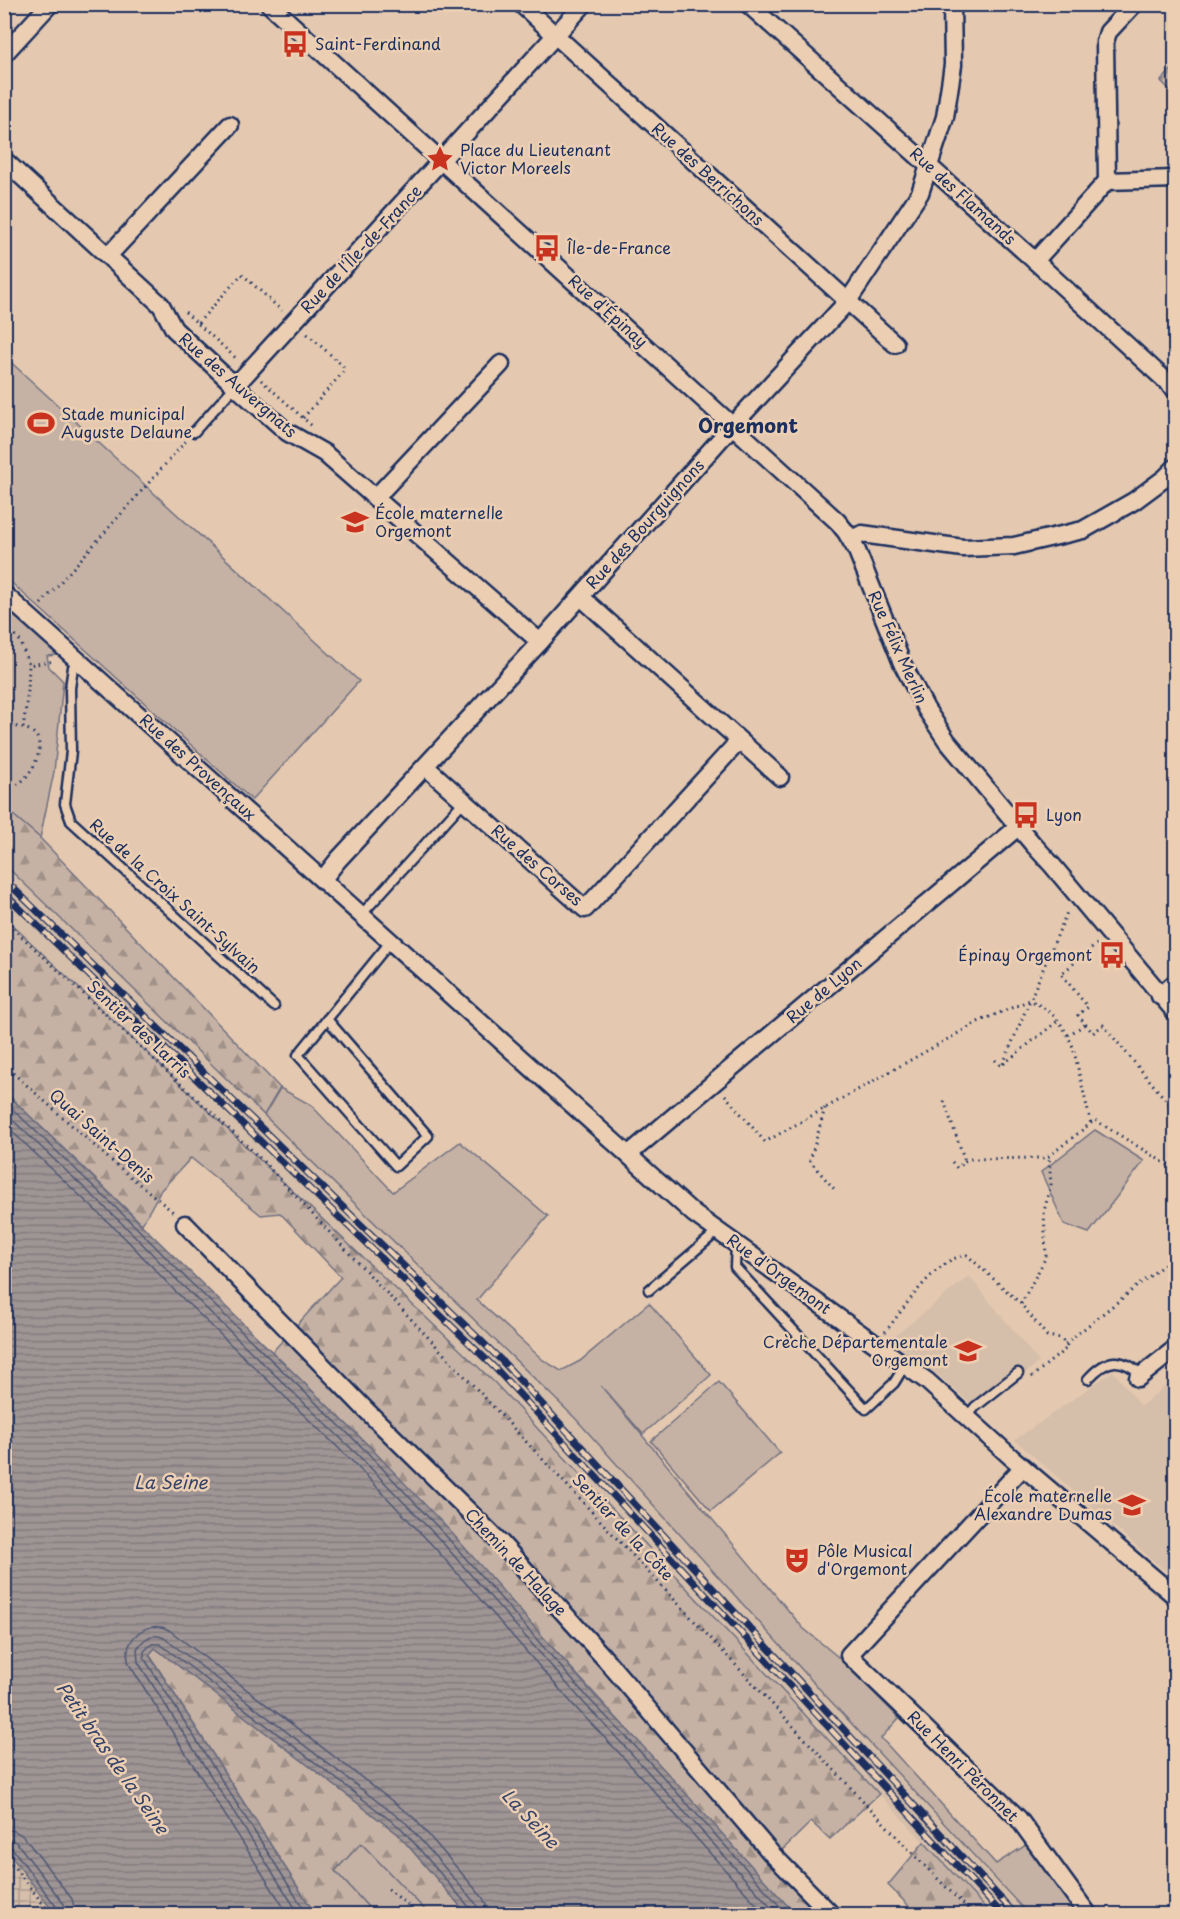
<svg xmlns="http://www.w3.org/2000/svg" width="1180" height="1919" font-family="'Playpen Sans',sans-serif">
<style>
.built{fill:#d5beaa}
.industrial{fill:url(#industrial-grid)}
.green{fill:#c6b2a4;stroke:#707081;stroke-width:1.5}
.forest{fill:url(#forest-firs);stroke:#707081;stroke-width:1.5}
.garden{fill:url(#garden-furrows);stroke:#707081;stroke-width:1.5}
.water{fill:url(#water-rules);stroke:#6a6c7f;stroke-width:1.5}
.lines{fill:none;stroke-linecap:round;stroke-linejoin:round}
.shore{stroke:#505874;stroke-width:1.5}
.service-casing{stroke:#1b2f5e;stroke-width:13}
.minor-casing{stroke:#1b2f5e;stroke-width:21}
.path{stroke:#1b2f5e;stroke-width:3;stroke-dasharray:1.5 4.5;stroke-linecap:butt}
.service{stroke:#eccfb3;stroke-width:8}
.minor{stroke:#eccfb3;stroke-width:16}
.rail-casing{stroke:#1b2f5e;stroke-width:7}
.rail{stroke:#eccfb3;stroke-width:4.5;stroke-dasharray:14;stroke-linecap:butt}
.labels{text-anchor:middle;stroke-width:5;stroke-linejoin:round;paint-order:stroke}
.poi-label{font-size:16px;fill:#1b2f5e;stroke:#eccfb3;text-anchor:start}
.street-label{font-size:16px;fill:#1b2f5e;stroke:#eccfb3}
.water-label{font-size:18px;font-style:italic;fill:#354369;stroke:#eccfb3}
.quarter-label{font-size:20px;font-weight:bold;fill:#1b2f5e;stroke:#eccfb3}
</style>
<defs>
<pattern id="industrial-grid" width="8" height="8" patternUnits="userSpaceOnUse" patternTransform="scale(1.5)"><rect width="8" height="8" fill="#d5beaa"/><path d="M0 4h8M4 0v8" fill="none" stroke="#ac9b8e"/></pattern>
<pattern id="forest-firs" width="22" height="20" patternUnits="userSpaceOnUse" patternTransform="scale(1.5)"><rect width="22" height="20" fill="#c6b2a4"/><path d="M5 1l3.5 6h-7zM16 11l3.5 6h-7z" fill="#a09189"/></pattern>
<pattern id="garden-furrows" width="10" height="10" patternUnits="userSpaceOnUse" patternTransform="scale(1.5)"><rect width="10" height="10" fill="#c6b2a4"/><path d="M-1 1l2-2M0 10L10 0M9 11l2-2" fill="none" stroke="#a09189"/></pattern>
<pattern id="water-rules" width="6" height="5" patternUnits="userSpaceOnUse" patternTransform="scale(1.5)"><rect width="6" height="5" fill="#9f9595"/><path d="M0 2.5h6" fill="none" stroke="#817a7d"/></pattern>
</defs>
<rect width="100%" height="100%" fill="#e4c9b0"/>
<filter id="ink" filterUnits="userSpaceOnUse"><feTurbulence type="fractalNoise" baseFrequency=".0167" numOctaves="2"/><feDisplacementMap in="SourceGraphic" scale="12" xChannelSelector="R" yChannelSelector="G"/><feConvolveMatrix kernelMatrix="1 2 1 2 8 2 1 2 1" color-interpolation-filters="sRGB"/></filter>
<g filter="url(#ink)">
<!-- built -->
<g class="built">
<path d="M4,846L477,1300L997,1864L1051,1914H991L495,1382L5,917Z"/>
<path d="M969,1276L1039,1362L979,1411L937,1374L890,1340Z"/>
<path d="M1113,1371L1141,1406L1175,1378L1176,1570L1170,1575L1015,1440Z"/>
</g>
<!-- industrial -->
<path class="industrial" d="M5,1848L55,1914H5Z"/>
<!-- green -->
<g class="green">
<path d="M4,356L359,681L252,800L5,577Z"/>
<path d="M5,607L58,655L47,656L49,667L63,681L54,772L40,838L5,808Z"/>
<path d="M280,1088L311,1105L393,1192L460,1142L548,1216L477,1300L543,1360L561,1371L580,1361L649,1303L711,1375L643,1434L601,1386L803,1628L838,1657L899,1718L881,1738L996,1864L1026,1845L1079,1914H1028L813,1682L575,1418L264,1115Z"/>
<path d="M1095,1130L1144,1161L1089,1233L1064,1224L1041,1172Z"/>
<path d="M719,1382L780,1453L711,1511L651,1441Z"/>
<path d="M361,1843L429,1914H387L369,1908L335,1871Z"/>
</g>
<!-- forest -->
<g class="forest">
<path d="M5,808L40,838L280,1088L264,1115L5,865Z"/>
<path d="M4,917L495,1383L879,1794L830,1839L811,1822L775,1857L820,1914H795L370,1447L272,1352L341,1277L280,1213L261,1215L191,1158L161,1190L142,1224L5,1092Z"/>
<path d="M155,1648L398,1834L467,1914H429L361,1843L335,1871L369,1908L387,1914H315L149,1654Z"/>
<path d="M924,1842L991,1914H917L888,1885Z"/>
</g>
<!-- garden -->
<path class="garden" d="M1175,66V95L1161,81Z"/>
<!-- water -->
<path class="water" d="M5,1092L370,1447L451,1532L594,1695L639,1742L795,1914H467L398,1834L155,1648L149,1655L315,1914H55L5,1848Z"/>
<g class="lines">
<!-- shore -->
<g class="shore">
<path d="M4,1101L137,1228L187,1279L366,1451L446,1536L589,1699L635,1746L787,1914"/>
<path d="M4,1112L132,1233L181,1284L360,1457L441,1541L584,1703L629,1751L777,1914"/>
<path d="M4,1124L126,1239L175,1291L354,1463L434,1547L577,1709L623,1757L765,1914"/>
<path d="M4,1829L15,1831L24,1837L72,1899L76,1914"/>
<path d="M4,1838L11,1839L17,1843L64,1904L67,1914"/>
<path d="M4,1846L12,1848L58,1909L59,1914"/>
<path d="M288,1914L129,1664C121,1640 147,1618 169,1630L413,1817L483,1898L487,1907L488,1914"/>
<path d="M299,1914L138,1662L137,1649C143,1639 152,1632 164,1638L407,1824L476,1904L479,1914"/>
<path d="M307,1914L144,1658V1651L152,1644H160L402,1829L470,1908L472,1914"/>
</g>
<defs>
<g id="service">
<path d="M194,432L235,386"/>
<path d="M78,659L73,667L70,688L71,751L65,804L71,821L274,1006"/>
<path d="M362,914L464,801"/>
<path d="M327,1019L428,1136L396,1166L298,1055L391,941"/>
<path d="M736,1244L735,1267L866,1409L894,1383L905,1365"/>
<path d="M649,1290L718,1231"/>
<path d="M1088,1379C1107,1358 1121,1356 1142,1375"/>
<path d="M967,1417L975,1407L1018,1373"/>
</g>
<g id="minor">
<path d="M269,4L837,521L846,532L857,551L902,663L926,709L947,741L1032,843L1052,865L1176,1013"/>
<path d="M521,4L895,344"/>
<path d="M748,4L1035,261L1176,390"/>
<path d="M4,54L50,4"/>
<path d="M4,160L161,305L174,329L235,386L287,432L324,453L540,642"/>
<path d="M1107,181L1105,42L1108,32L1134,4"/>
<path d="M108,256L230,125"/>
<path d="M1035,261L1107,181L1176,179"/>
<path d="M235,386L584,4"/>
<path d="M375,498L501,364"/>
<path d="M851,539L862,534L963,548L1014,546L1083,530L1134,501L1165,478L1176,467"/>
<path d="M4,594L694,1214L927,1381L1011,1457L1176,1597"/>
<path d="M581,597L780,777"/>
<path d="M426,767L585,909L739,741"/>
<path d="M323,879L338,860L540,642L733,425L848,301L920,193L945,117L953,65L952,4"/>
<path d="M1160,996L1176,982"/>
<path d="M629,1154L1018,827"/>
<path d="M185,1224L367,1411L501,1543L607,1661L771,1853L831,1914"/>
<path d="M1138,1378L1176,1348"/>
<path d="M1023,1467L849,1655L1018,1818L1088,1914"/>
</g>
</defs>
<!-- service casing -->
<use href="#service" class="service-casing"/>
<!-- minor casing -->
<use href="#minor" class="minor-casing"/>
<!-- path -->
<g class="path">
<path d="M185,312L238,360"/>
<path d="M198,323L242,274L282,311"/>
<path d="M261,380L312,426"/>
<path d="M303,418L344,371L343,366L305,332"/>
<path d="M41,604L186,441"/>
<path d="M4,621L20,641L29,665L55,661"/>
<path d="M4,725C13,727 24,726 32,732C49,743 32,776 18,784C14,786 9,786 4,786"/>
<path d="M23,728L28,691L29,665"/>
<path d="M4,920L257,1155L913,1854L973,1914"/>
<path d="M1097,944L1061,974L1088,1007L1078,1015L1093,1033L1103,1025L1176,1112"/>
<path d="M1068,1035L1086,1024"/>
<path d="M995,1060L1001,1066L1059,1020"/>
<path d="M1003,1064L1068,910"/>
<path d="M4,1065L107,1157L173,1212"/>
<path d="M725,1095L765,1142L978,1022L1030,1000C1055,1013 1062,1022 1073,1047L1091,1124"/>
<path d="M944,1101L965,1161"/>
<path d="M825,1108L810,1161L835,1190"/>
<path d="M952,1162L957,1168L965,1161L971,1159L1042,1158L1049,1156L1095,1120L1176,1170"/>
<path d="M1021,1304L1046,1257L1044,1211L1051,1185L1049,1157"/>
<path d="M885,1332C905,1308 935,1258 967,1255L1021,1304L1047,1336L1060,1338L1068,1347L1029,1379"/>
<path d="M1065,1344L1176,1255"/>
<path d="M4,1854L51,1914"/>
<path d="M388,1889L419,1914"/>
</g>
<!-- service -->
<use href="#service" class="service"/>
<!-- minor -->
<use href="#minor" class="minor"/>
<defs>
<g id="rail">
<path d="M4,879L502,1361L1015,1914"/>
<path d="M4,893L496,1369L1002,1914"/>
</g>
</defs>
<!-- rail casing -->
<use href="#rail" class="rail-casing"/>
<!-- rail -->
<use href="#rail" class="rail"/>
</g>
</g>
<!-- icons -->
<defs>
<symbol id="bus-bare" viewBox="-9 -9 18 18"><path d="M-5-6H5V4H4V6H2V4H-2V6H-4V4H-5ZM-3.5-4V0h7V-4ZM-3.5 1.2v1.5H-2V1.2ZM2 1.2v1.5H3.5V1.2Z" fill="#c8321e" stroke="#eccfb3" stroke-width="2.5" paint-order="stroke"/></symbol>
<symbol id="sight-bare" viewBox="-9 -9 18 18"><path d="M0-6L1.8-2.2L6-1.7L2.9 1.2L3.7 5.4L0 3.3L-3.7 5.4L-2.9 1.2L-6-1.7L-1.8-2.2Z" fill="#c8321e" stroke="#eccfb3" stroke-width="2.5" paint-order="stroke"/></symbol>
<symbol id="stadium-bare" viewBox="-9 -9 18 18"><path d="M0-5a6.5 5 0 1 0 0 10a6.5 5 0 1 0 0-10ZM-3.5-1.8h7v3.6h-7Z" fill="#c8321e" stroke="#eccfb3" stroke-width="2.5" paint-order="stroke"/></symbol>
<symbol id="school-bare" viewBox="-9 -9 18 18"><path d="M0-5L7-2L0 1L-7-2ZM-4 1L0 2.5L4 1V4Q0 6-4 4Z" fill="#c8321e" stroke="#eccfb3" stroke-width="2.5" paint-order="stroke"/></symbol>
<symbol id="theatre-bare" viewBox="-9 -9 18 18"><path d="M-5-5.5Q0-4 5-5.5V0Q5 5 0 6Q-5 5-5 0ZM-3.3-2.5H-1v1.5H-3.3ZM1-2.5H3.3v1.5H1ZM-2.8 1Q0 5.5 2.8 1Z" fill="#c8321e" stroke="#eccfb3" stroke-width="2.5" paint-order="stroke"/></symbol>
</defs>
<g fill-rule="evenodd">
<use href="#bus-bare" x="276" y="25" width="38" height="38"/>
<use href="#sight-bare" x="421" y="140" width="38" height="38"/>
<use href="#bus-bare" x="528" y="229" width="38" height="38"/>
<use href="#stadium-bare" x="22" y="404" width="38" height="38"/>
<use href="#school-bare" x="336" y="503" width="38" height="38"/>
<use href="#bus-bare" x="1007" y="796" width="38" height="38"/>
<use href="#bus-bare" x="1093" y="936" width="38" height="38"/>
<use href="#school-bare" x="949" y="1332" width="38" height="38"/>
<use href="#school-bare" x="1113" y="1486" width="38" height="38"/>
<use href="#theatre-bare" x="778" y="1541" width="38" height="38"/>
</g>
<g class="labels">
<!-- poi labels -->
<g class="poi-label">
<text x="315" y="50">Saint-Ferdinand</text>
<text x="460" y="156">Place du Lieutenant<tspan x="460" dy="18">Victor Moreels</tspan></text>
<text x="567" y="254">Île-de-France</text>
<text x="61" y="420">Stade municipal<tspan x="61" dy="18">Auguste Delaune</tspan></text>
<text x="375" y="519">École maternelle<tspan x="375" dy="18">Orgemont</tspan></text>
<text x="1046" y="821">Lyon</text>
<text x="1092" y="961" text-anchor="end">Épinay Orgemont</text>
<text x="948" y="1348" text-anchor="end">Crèche Départementale<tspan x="948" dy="18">Orgemont</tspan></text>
<text x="1112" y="1502" text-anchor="end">École maternelle<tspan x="1112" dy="18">Alexandre Dumas</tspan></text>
<text x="817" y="1557">Pôle Musical<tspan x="817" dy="18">d'Orgemont</tspan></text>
</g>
<!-- street labels -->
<g class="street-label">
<text transform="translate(708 174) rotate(42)" y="6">Rue des Berrichons</text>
<text transform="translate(963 196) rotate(42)" y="6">Rue des Flamands</text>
<text transform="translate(361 249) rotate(-47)" y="6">Rue de l'Île-de-France</text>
<text transform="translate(608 311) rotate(42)" y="6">Rue d'Épinay</text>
<text transform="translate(238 385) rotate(41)" y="6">Rue des Auvergnats</text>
<text transform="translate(645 524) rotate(-48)" y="6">Rue des Bourguignons</text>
<text transform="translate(898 647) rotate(66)" y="6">Rue Félix Merlin</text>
<text transform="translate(198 767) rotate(42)" y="6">Rue des Provençaux</text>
<text transform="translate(537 865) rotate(41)" y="6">Rue des Corses</text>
<text transform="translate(175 896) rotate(42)" y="6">Rue de la Croix Saint-Sylvain</text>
<text transform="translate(824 990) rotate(-40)" y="6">Rue de Lyon</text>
<text transform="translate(139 1029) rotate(43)" y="6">Sentier des Larris</text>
<text transform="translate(102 1136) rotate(41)" y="6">Quai Saint-Denis</text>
<text transform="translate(779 1274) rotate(36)" y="6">Rue d'Orgemont</text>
<text transform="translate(623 1527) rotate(47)" y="6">Sentier de la Côte</text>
<text transform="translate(516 1562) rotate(47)" y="6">Chemin de Halage</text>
<text transform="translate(963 1766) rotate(45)" y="6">Rue Henri Péronnet</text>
</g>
<!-- water labels -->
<g class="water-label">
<text x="171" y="1489">La Seine</text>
<text transform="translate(112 1758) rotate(55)" y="6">Petit bras de la Seine</text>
<text transform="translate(530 1819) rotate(47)" y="6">La Seine</text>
</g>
<!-- quarter labels -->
<g class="quarter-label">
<text x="748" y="433">Orgemont</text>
</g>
</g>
<!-- margin -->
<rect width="1180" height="1919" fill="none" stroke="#eccfb3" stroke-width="24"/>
<rect x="12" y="12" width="1156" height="1895" fill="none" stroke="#1b2f5e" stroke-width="2" filter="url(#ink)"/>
</svg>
